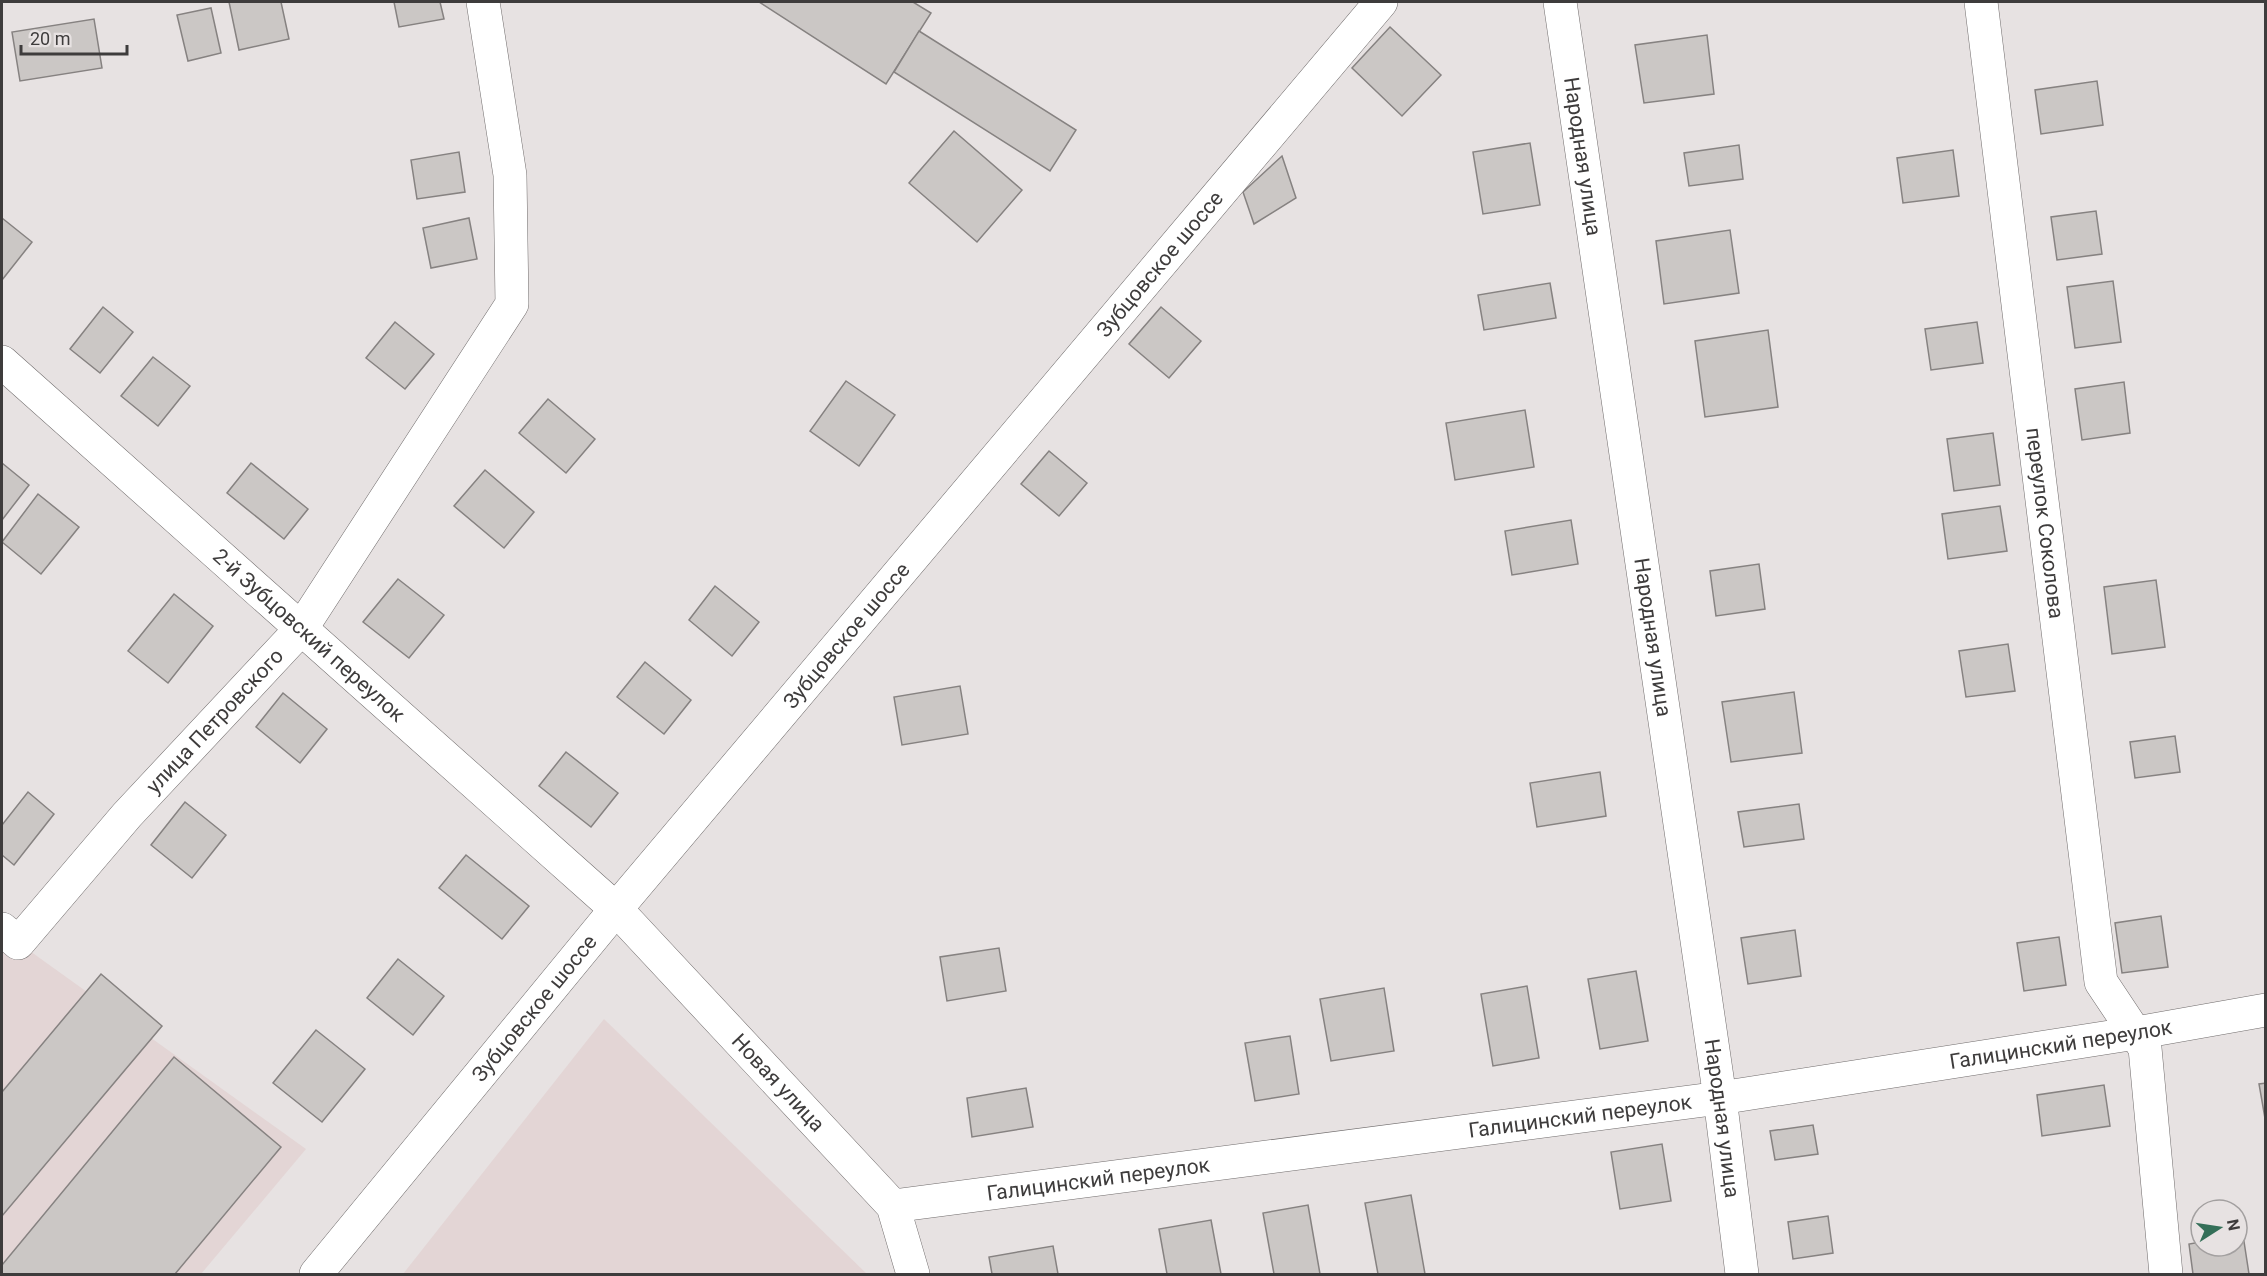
<svg xmlns="http://www.w3.org/2000/svg" width="2267" height="1276" font-family="Roboto,sans-serif">
<style>
.built{fill:#e3d5d5}
.building{fill:#cbc7c5;stroke:#868281;stroke-width:1.5}
.lines{fill:none;stroke-linecap:round;stroke-linejoin:round}
.minor-casing{stroke:#706c6c;stroke-width:34}
.major-casing{stroke:#706c6c;stroke-width:34}
.minor{stroke:#fff;stroke-width:33}
.major{stroke:#fff;stroke-width:33}
.labels{text-anchor:middle;stroke-width:6;stroke-linejoin:round;paint-order:stroke}
.street-label{font-size:21px;fill:#3e3c3c;stroke:#e7e2e2}
</style>
<rect width="100%" height="100%" fill="#e7e2e2"/>
<!-- built -->
<g class="built">
<path d="M2,931L306,1149L201,1274H2Z"/>
<path d="M604,1019L867,1274H403Z"/>
</g>
<!-- building -->
<g class="building">
<path d="M229,2H281L289,39L239,50Z"/>
<path d="M394,2H440L444,19L399,27Z"/>
<path d="M759,2H913L931,13L886,84Z"/>
<path d="M211,8L221,53L188,61L177,15Z"/>
<path d="M94,19L102,68L20,81L12,32Z"/>
<path d="M1390,27L1441,75L1402,116L1352,68Z"/>
<path d="M919,31L1076,130L1050,171L894,72Z"/>
<path d="M1707,35L1714,94L1644,103L1635,45Z"/>
<path d="M2097,81L2103,125L2041,134L2035,90Z"/>
<path d="M954,131L1022,190L977,242L909,183Z"/>
<path d="M1530,143L1540,205L1483,214L1473,152Z"/>
<path d="M1739,145L1743,179L1689,186L1684,153Z"/>
<path d="M1953,150L1959,196L1903,203L1897,158Z"/>
<path d="M459,152L465,192L417,199L411,160Z"/>
<path d="M1282,156L1296,198L1254,224L1243,192Z"/>
<path d="M2096,211L2102,254L2057,260L2051,217Z"/>
<path d="M2,218L32,242L2,280Z"/>
<path d="M469,218L477,259L431,268L423,228Z"/>
<path d="M1730,230L1739,293L1664,304L1656,241Z"/>
<path d="M2113,281L2121,342L2075,348L2067,287Z"/>
<path d="M1550,283L1556,318L1484,330L1478,295Z"/>
<path d="M103,307L133,332L100,373L70,349Z"/>
<path d="M1161,307L1201,341L1169,378L1129,344Z"/>
<path d="M395,322L434,354L405,389L366,358Z"/>
<path d="M1977,322L1983,363L1931,370L1925,329Z"/>
<path d="M1768,330L1778,407L1705,417L1695,341Z"/>
<path d="M153,357L190,386L158,426L121,396Z"/>
<path d="M846,381L895,415L859,466L810,431Z"/>
<path d="M2124,382L2130,433L2082,440L2075,389Z"/>
<path d="M548,399L595,439L566,473L519,433Z"/>
<path d="M1525,410L1534,467L1455,480L1446,423Z"/>
<path d="M1993,433L2000,485L1954,491L1947,439Z"/>
<path d="M1049,451L1087,483L1059,516L1021,484Z"/>
<path d="M2,463L29,485L2,520Z"/>
<path d="M251,463L308,509L284,539L227,493Z"/>
<path d="M485,470L534,512L504,548L454,506Z"/>
<path d="M38,494L79,527L41,574L2,542Z"/>
<path d="M2000,506L2007,551L1948,559L1942,514Z"/>
<path d="M1571,520L1578,564L1512,575L1505,531Z"/>
<path d="M1759,564L1765,609L1716,616L1710,571Z"/>
<path d="M398,579L444,615L409,658L363,622Z"/>
<path d="M2156,580L2165,647L2112,654L2104,587Z"/>
<path d="M715,586L759,622L732,656L689,620Z"/>
<path d="M174,594L213,626L168,683L128,651Z"/>
<path d="M2008,644L2015,691L1966,697L1959,651Z"/>
<path d="M645,662L691,700L664,734L617,697Z"/>
<path d="M960,686L968,734L902,745L894,697Z"/>
<path d="M1794,692L1802,753L1731,762L1722,702Z"/>
<path d="M283,693L327,729L300,763L256,727Z"/>
<path d="M2175,736L2180,772L2135,778L2130,742Z"/>
<path d="M566,752L618,793L591,827L539,786Z"/>
<path d="M1600,772L1606,816L1537,827L1530,783Z"/>
<path d="M28,792L54,814L14,865L2,855V825Z"/>
<path d="M185,802L226,835L192,878L151,845Z"/>
<path d="M1799,804L1804,839L1744,847L1738,812Z"/>
<path d="M466,855L529,906L502,939L439,888Z"/>
<path d="M2161,916L2168,967L2122,973L2115,923Z"/>
<path d="M1795,930L1801,976L1748,984L1741,938Z"/>
<path d="M2059,937L2066,985L2024,991L2017,943Z"/>
<path d="M999,948L1006,991L947,1001L940,957Z"/>
<path d="M398,959L444,996L413,1035L367,998Z"/>
<path d="M1636,971L1648,1041L1600,1049L1588,979Z"/>
<path d="M101,974L162,1026L2,1216V1092Z"/>
<path d="M1527,986L1539,1058L1493,1066L1481,994Z"/>
<path d="M1384,988L1394,1051L1331,1061L1320,999Z"/>
<path d="M316,1030L365,1069L322,1122L273,1083Z"/>
<path d="M1290,1036L1299,1094L1255,1101L1245,1043Z"/>
<path d="M174,1057L281,1147L175,1274H2V1265Z"/>
<path d="M2266,1083V1124L2259,1084Z"/>
<path d="M2104,1085L2110,1126L2042,1136L2037,1095Z"/>
<path d="M1026,1088L1033,1127L972,1137L967,1098Z"/>
<path d="M1813,1125L1818,1154L1775,1160L1770,1131Z"/>
<path d="M1662,1144L1671,1201L1620,1209L1611,1152Z"/>
<path d="M1411,1195L1425,1274H1378L1365,1203Z"/>
<path d="M1308,1205L1320,1274H1274L1263,1213Z"/>
<path d="M1828,1216L1833,1253L1793,1259L1788,1222Z"/>
<path d="M1211,1220L1221,1274H1167L1159,1229Z"/>
<path d="M2243,1235L2249,1274H2193L2189,1244L2201,1242V1246H2237V1236Z"/>
<path d="M1053,1246L1058,1274H992L989,1257Z"/>
</g>
<g class="lines">
<defs>
<g id="minor">
<path id="s1" d="M1560,2L1720,1098L1742,1274"/>
<path id="s2" d="M1981,2L2101,982L2145,1048L2166,1274"/>
<path id="s3" d="M2,362L616,909L893,1206L913,1274"/>
<path id="s4" d="M2,929L18,943L127,815L301,629L512,304L510,175L483,2"/>
<path id="s5" d="M893,1206L1720,1098L2136,1033L2266,1010"/>
</g>
<g id="major">
<path id="s6" d="M316,1274L616,909L1381,2"/>
</g>
</defs>
<!-- minor casing -->
<use href="#minor" class="minor-casing"/>
<!-- major casing -->
<use href="#major" class="major-casing"/>
<!-- minor -->
<use href="#minor" class="minor"/>
<!-- major -->
<use href="#major" class="major"/>
</g>
<g class="labels">
<!-- street labels -->
<g class="street-label">
<text dy="7" stroke="none"><textPath href="#s1" startOffset="156">Народная улица</textPath></text>
<text dy="7" stroke="none"><textPath href="#s6" startOffset="1316">Зубцовское шоссе</textPath></text>
<text dy="7" stroke="none"><textPath href="#s2" startOffset="525">переулок Соколова</textPath></text>
<text dy="7" stroke="none"><textPath href="#s3" startOffset="411">2-й Зубцовский переулок</textPath></text>
<text dy="7" stroke="none"><textPath href="#s6" startOffset="830">Зубцовское шоссе</textPath></text>
<text dy="7" stroke="none"><textPath href="#s1" startOffset="642">Народная улица</textPath></text>
<text dy="7" stroke="none"><textPath href="#s4" startOffset="318">улица Петровского</textPath></text>
<text dy="7" stroke="none"><textPath href="#s6" startOffset="344">Зубцовское шоссе</textPath></text>
<text dy="7" stroke="none"><textPath href="#s5" startOffset="1179">Галицинский переулок</textPath></text>
<text dy="7" stroke="none"><textPath href="#s3" startOffset="1060">Новая улица</textPath></text>
<text dy="7" stroke="none"><textPath href="#s5" startOffset="693">Галицинский переулок</textPath></text>
<text dy="7" stroke="none"><textPath href="#s1" startOffset="1128">Народная улица</textPath></text>
<text dy="7" stroke="none"><textPath href="#s5" startOffset="207">Галицинский переулок</textPath></text>
</g>
</g>
<!-- border -->
<rect width="2267" height="1276" fill="none" stroke="#3e3c3c" stroke-width="6"/>
<!-- north arrow -->
<g transform="translate(2219 1228) rotate(78)"><circle r="28" fill="#e7e2e2" stroke="#a3a0a0" stroke-width="1.5"/>
<path d="M0-4.5L10 22L0 15L-10 22Z" fill="#346f58"/>
<text y="-9" font-size="16" font-weight="bold" text-anchor="middle" fill="#3e3c3c">N</text>
</g>
<!-- scale -->
<path d="M21 45v9h106v-9" fill="none" stroke="#3e3c3c" stroke-width="3"/>
<text x="30" y="45" font-size="18" fill="#3e3c3c" stroke="#e7e2e2" stroke-width="4.5" paint-order="stroke">20 m</text>
</svg>
